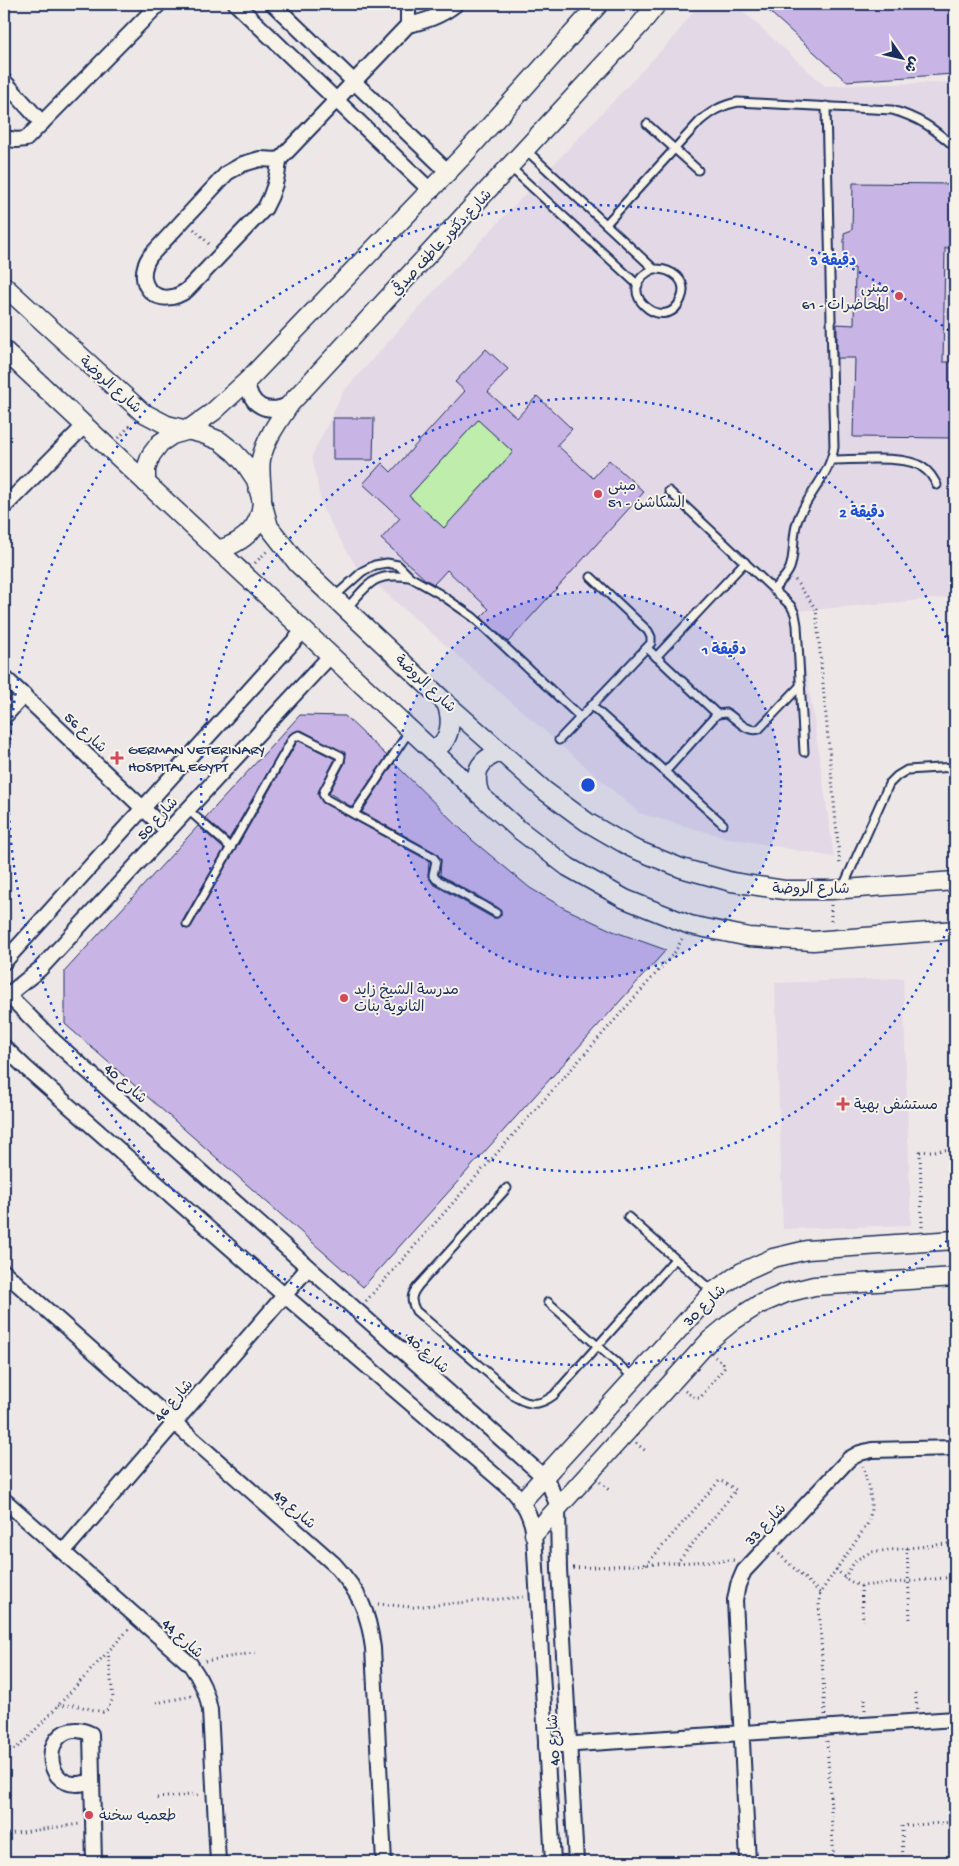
<svg xmlns="http://www.w3.org/2000/svg" width="959" height="1866" font-family="'Gochi Hand','Playpen Sans Arabic',sans-serif">
<style>
.built{fill:#e3d8e6}
.green{fill:#bfedab;stroke:#6d8e84}
.building{fill:#c8b5e5;stroke:#1b2f5e;fill-rule:evenodd}
.lines{fill:none;stroke-linecap:round;stroke-linejoin:round}
.service-casing{stroke:#1b2f5e;stroke-width:11}
.minor-casing{stroke:#1b2f5e;stroke-width:18}
.tertiary-casing{stroke:#1b2f5e;stroke-width:21}
.path{stroke:#1b2f5e;stroke-width:3;stroke-dasharray:1 4;stroke-linecap:butt}
.service{stroke:#f7f3e8;stroke-width:7}
.minor{stroke:#f7f3e8;stroke-width:14}
.tertiary{stroke:#f7f3e8;stroke-width:18}
.ring{fill:none;stroke:#1d4ed8;stroke-width:2.5;stroke-dasharray:2.5 5}
.poi-dot{fill:#d1495b;stroke:#f7f3e8;stroke-width:2}
.labels{text-anchor:middle;stroke-width:4;stroke-linejoin:round;paint-order:stroke}
.street-label{font-size:15px;fill:#1b2f5e;stroke:#f7f3e8}
.poi-label{font-size:15px;fill:#1b2f5e;stroke:#f7f3e8;text-anchor:start}
.centre{fill:#1d4ed8;stroke:#f7f3e8;stroke-width:2.5}
.ring-label{font-size:15px;text-anchor:middle;font-weight:bold;fill:#1d4ed8;stroke:#f7f3e8;stroke-width:4;stroke-linejoin:round;paint-order:stroke}
</style>
<rect width="100%" height="100%" fill="#eee7e7"/>
<filter id="ink" filterUnits="userSpaceOnUse"><feTurbulence type="fractalNoise" baseFrequency=".02" numOctaves="2"/><feDisplacementMap in="SourceGraphic" scale="10" xChannelSelector="R" yChannelSelector="G"/><feConvolveMatrix kernelMatrix="1 2 1 2 8 2 1 2 1" color-interpolation-filters="sRGB"/></filter>
<g filter="url(#ink)">
<!-- built -->
<g class="built">
<path d="M699,4H735L825,86L955,82V597L798,611L834,857L724,837L639,813L357,568L322,508L312,456L343,392L443,281L673,38Z"/>
<path d="M903,978L911,1225L783,1229L775,983Z"/>
</g>
<!-- green -->
<path class="green" d="M478,420L513,452L444,528L409,496Z"/>
<!-- building -->
<g class="building">
<path d="M761,4H955V74L846,81Z"/>
<path d="M853,183L955,184V248H945L943,362H955V438L853,437L855,358H837V324L854,325L855,268H844V233L852,230Z"/>
<path d="M486,349L508,369L488,392L517,418L537,396L572,429L557,445L593,478L609,460L644,492L508,642L481,617L489,609L447,570L434,584L426,580L381,539L400,518L363,484L382,463L391,472L465,391L455,382ZM478,420L513,452L444,528L409,496Z"/>
<path d="M333,418H374L373,460H333Z"/>
<path d="M300,715L345,716L387,756L352,807L329,793L345,763V753L301,730L291,733L229,839L205,818Z"/>
<path d="M299,741L335,759L318,792L322,802L429,861L428,876L433,884L493,918H498L501,915V911L499,908L440,875L441,860L436,853L362,812L394,763L472,840L530,888L564,908L613,931L666,950L363,1287L65,1024V971L198,826L224,849L182,922L184,928L188,929L191,927L297,742Z"/>
</g>
<g class="lines">
<defs>
<g id="service">
<path d="M647,124L698,170"/>
<path d="M526,150L654,269C671,268 689,280 681,299C665,338 609,288 654,269"/>
<path d="M510,167L638,285"/>
<path d="M606,224L700,121C712,111 722,105 738,102L892,110C920,118 933,128 955,147"/>
<path d="M832,460C855,460 905,455 922,467C930,472 933,478 937,485"/>
<path d="M669,491L791,606L795,614L797,625L804,752"/>
<path d="M774,589C779,583 787,576 790,568C795,555 792,537 797,522C806,495 830,476 834,447L826,106"/>
<path d="M334,597L363,571L375,565L387,563L398,565L410,577L440,594L473,617L580,717"/>
<path d="M346,609C369,584 373,572 409,577"/>
<path d="M647,648L717,714"/>
<path d="M656,657L745,562"/>
<path d="M592,706L723,824"/>
<path d="M559,740L651,643V637L648,631L591,577"/>
<path d="M665,772L717,714L727,713C737,719 746,733 759,729L801,685"/>
<path d="M187,809L231,848"/>
<path d="M354,814L410,730"/>
<path d="M843,887L889,784L897,776L907,770L955,767"/>
<path d="M187,924L293,738L299,735L341,756L340,761L324,791L323,794L326,799L433,857L436,861L433,875L436,879L496,913"/>
<path d="M507,1188L418,1286C411,1295 410,1300 416,1311L517,1398C531,1406 541,1405 554,1395L675,1259"/>
<path d="M628,1217L712,1291"/>
<path d="M548,1302L634,1378"/>
</g>
<g id="minor">
<path d="M236,4L430,190"/>
<path d="M273,4L448,172"/>
<path d="M408,4V25"/>
<path d="M4,81L42,123"/>
<path d="M4,138L16,140L26,139L159,4"/>
<path d="M260,159L279,160C278,178 274,192 265,208L187,290C159,311 131,285 150,256L227,173L243,164Z"/>
<path d="M279,160L408,25C426,21 441,16 456,4"/>
<path d="M247,381C250,407 267,415 290,404"/>
<path d="M4,507L85,425"/>
<path d="M4,677L167,831"/>
<path d="M4,717L24,695"/>
<path d="M4,962L304,630"/>
<path d="M4,991L55,1042L544,1477L550,1486L558,1507L559,1569L576,1862"/>
<path d="M4,998L40,969L331,655"/>
<path d="M4,1047L26,1068L284,1295L513,1491C525,1504 531,1516 534,1534L553,1862"/>
<path d="M4,1272L334,1564C360,1593 368,1610 373,1648L384,1862"/>
<path d="M4,1500L190,1664C201,1679 207,1692 210,1710L218,1862"/>
<path d="M63,1552L308,1268"/>
<path d="M546,1746L955,1719"/>
<path d="M92,1781C88,1782 82,1784 77,1784C43,1785 43,1730 76,1730C81,1730 87,1732 91,1734L94,1862"/>
<path d="M748,1862L735,1600L738,1585L744,1571L849,1459L860,1453L872,1450L955,1448"/>
</g>
<g id="tertiary">
<path d="M4,286L142,412L167,425L203,434L220,441L234,452L246,465L256,480L269,527L298,564L446,703L545,791L587,822L632,848L681,868L732,882L784,890H831L955,881"/>
<path d="M4,350L480,795L517,828L568,867L625,899L690,925L749,937L813,941L955,930"/>
<path d="M146,483V469L151,455L160,443L172,435L186,431L213,412L247,381L463,156L599,4"/>
<path d="M218,550C245,542 262,527 262,498C262,485 259,472 261,459C266,438 278,422 290,404L640,25L657,4"/>
<path d="M433,751C451,741 453,721 446,703"/>
<path d="M480,795C472,773 479,759 501,752"/>
<path d="M522,1501L713,1292L742,1272L773,1258L807,1250L955,1240"/>
<path d="M534,1534L710,1340L733,1321L758,1305L786,1293L814,1286L955,1277"/>
</g>
</defs>
<!-- service casing -->
<use href="#service" class="service-casing"/>
<!-- minor casing -->
<use href="#minor" class="minor-casing"/>
<!-- tertiary casing -->
<use href="#tertiary" class="tertiary-casing"/>
<!-- path -->
<g class="path">
<path d="M194,229L211,246"/>
<path d="M119,438L131,424"/>
<path d="M255,563L268,550"/>
<path d="M795,580L816,609L840,866"/>
<path d="M831,905V924"/>
<path d="M922,1227L920,1152L955,1149"/>
<path d="M366,1301L675,952L682,939"/>
<path d="M685,1391L695,1398H700L724,1368L723,1363L715,1357"/>
<path d="M636,1443L647,1452"/>
<path d="M600,1482L609,1490"/>
<path d="M907,1548L910,1619"/>
<path d="M779,1554L820,1593"/>
<path d="M646,1565L720,1480L736,1490L677,1563"/>
<path d="M573,1568L734,1560"/>
<path d="M836,1569C844,1578 850,1582 861,1586L955,1577"/>
<path d="M844,1578L856,1560L871,1552L955,1543"/>
<path d="M861,1586L863,1621"/>
<path d="M378,1604L413,1607L523,1597"/>
<path d="M205,1661L259,1652"/>
<path d="M915,1693L917,1709"/>
<path d="M865,1699V1712"/>
<path d="M156,1703L192,1696"/>
<path d="M58,1706L74,1705L103,1712L108,1709L113,1698L108,1651"/>
<path d="M825,1715L819,1603L820,1593L867,1525C876,1505 868,1486 863,1466"/>
<path d="M827,1741L834,1862"/>
<path d="M4,1752L15,1749L26,1740L129,1629"/>
<path d="M157,1798L201,1794"/>
<path d="M8,1834L80,1824"/>
<path d="M903,1862L902,1826L955,1822"/>
<path d="M932,1862L955,1861"/>
</g>
<!-- service -->
<use href="#service" class="service"/>
<!-- minor -->
<use href="#minor" class="minor"/>
<!-- tertiary -->
<use href="#tertiary" class="tertiary"/>
</g>
</g>
<!-- distance rings -->
<circle cx="588" cy="785" r="193" fill="#1d4ed8" fill-opacity=".12"/>
<g class="ring">
<circle cx="588" cy="785" r="193"/>
<path d="M955 908A387 387 0 1 1 955 662"/>
<path d="M953 1236A580 580 0 1 1 953 334"/>
</g>
<!-- markers -->
<g class="poi-dot">
<circle cx="899" cy="296" r="5"/>
<circle cx="598" cy="494" r="5"/>
<path d="M114.5 750.5h5v5h5v5h-5v5h-5v-5h-5v-5h5z"/>
<circle cx="344" cy="998" r="5"/>
<path d="M840.5 1096.5h5v5h5v5h-5v5h-5v-5h-5v-5h5z"/>
<circle cx="89" cy="1815" r="5"/>
</g>
<g class="labels">
<!-- street labels -->
<g class="street-label">
<text transform="translate(441 242) rotate(-47)" y="5">شارع دكتور عاطف صدقي</text>
<text transform="translate(111 384) rotate(42)" y="5">شارع الروضة</text>
<text transform="translate(426 683) rotate(43)" y="5">شارع الروضة</text>
<text transform="translate(86 732) rotate(43)" y="5">شارع 56</text>
<text transform="translate(157 818) rotate(-47)" y="5">شارع 50</text>
<text x="811" y="893">شارع الروضة</text>
<text transform="translate(126 1083) rotate(42)" y="5">شارع 40</text>
<text transform="translate(704 1305) rotate(-44)" y="5">شارع 30</text>
<text transform="translate(428 1353) rotate(42)" y="5">شارع 40</text>
<text transform="translate(173 1400) rotate(-49)" y="5">شارع 46</text>
<text transform="translate(295 1509) rotate(41)" y="5">شارع 49</text>
<text transform="translate(765 1524) rotate(-46)" y="5">شارع 33</text>
<text transform="translate(183 1638) rotate(43)" y="5">شارع 44</text>
<text transform="translate(553 1740) rotate(-93)" y="5">شارع 40</text>
</g>
<!-- poi labels -->
<g class="poi-label">
<text x="889" y="292" text-anchor="end">مبنى<tspan x="889" dy="17">المحاضرات - 61</tspan></text>
<text x="608" y="490">مبنى<tspan x="608" dy="17">السكاشن - 51</tspan></text>
<text x="128" y="754">GERMAN VETERINARY<tspan x="128" dy="17">HOSPITAL EGYPT</tspan></text>
<text x="354" y="994">مدرسة الشيخ زايد<tspan x="354" dy="17">الثانوية بنات</tspan></text>
<text x="854" y="1109">مستشفى بهية</text>
<text x="99" y="1820">طعميه سخنه</text>
</g>
</g>
<circle cx="588" cy="785" r="8" class="centre"/>
<g class="ring-label">
<text x="833" y="265">3 دقيقة</text>
<text x="862" y="517">2 دقيقة</text>
<text x="724" y="654">1 دقيقة</text>
</g>
<!-- margin -->
<rect width="959" height="1866" fill="none" stroke="#f7f3e8" stroke-width="20"/>
<rect x="10" y="10" width="939" height="1846" fill="none" stroke="#1b2f5e" stroke-width="2" filter="url(#ink)"/>
<!-- north arrow -->
<g transform="translate(902 58) rotate(124)" stroke="#f7f3e8" stroke-width="4" paint-order="stroke">
<path d="M0-4L9 19L0 12L-9 19Z" fill="#1b2f5e"/>
<text y="-8" font-size="14" font-weight="bold" text-anchor="middle" fill="#1b2f5e">ش</text>
</g>
</svg>
